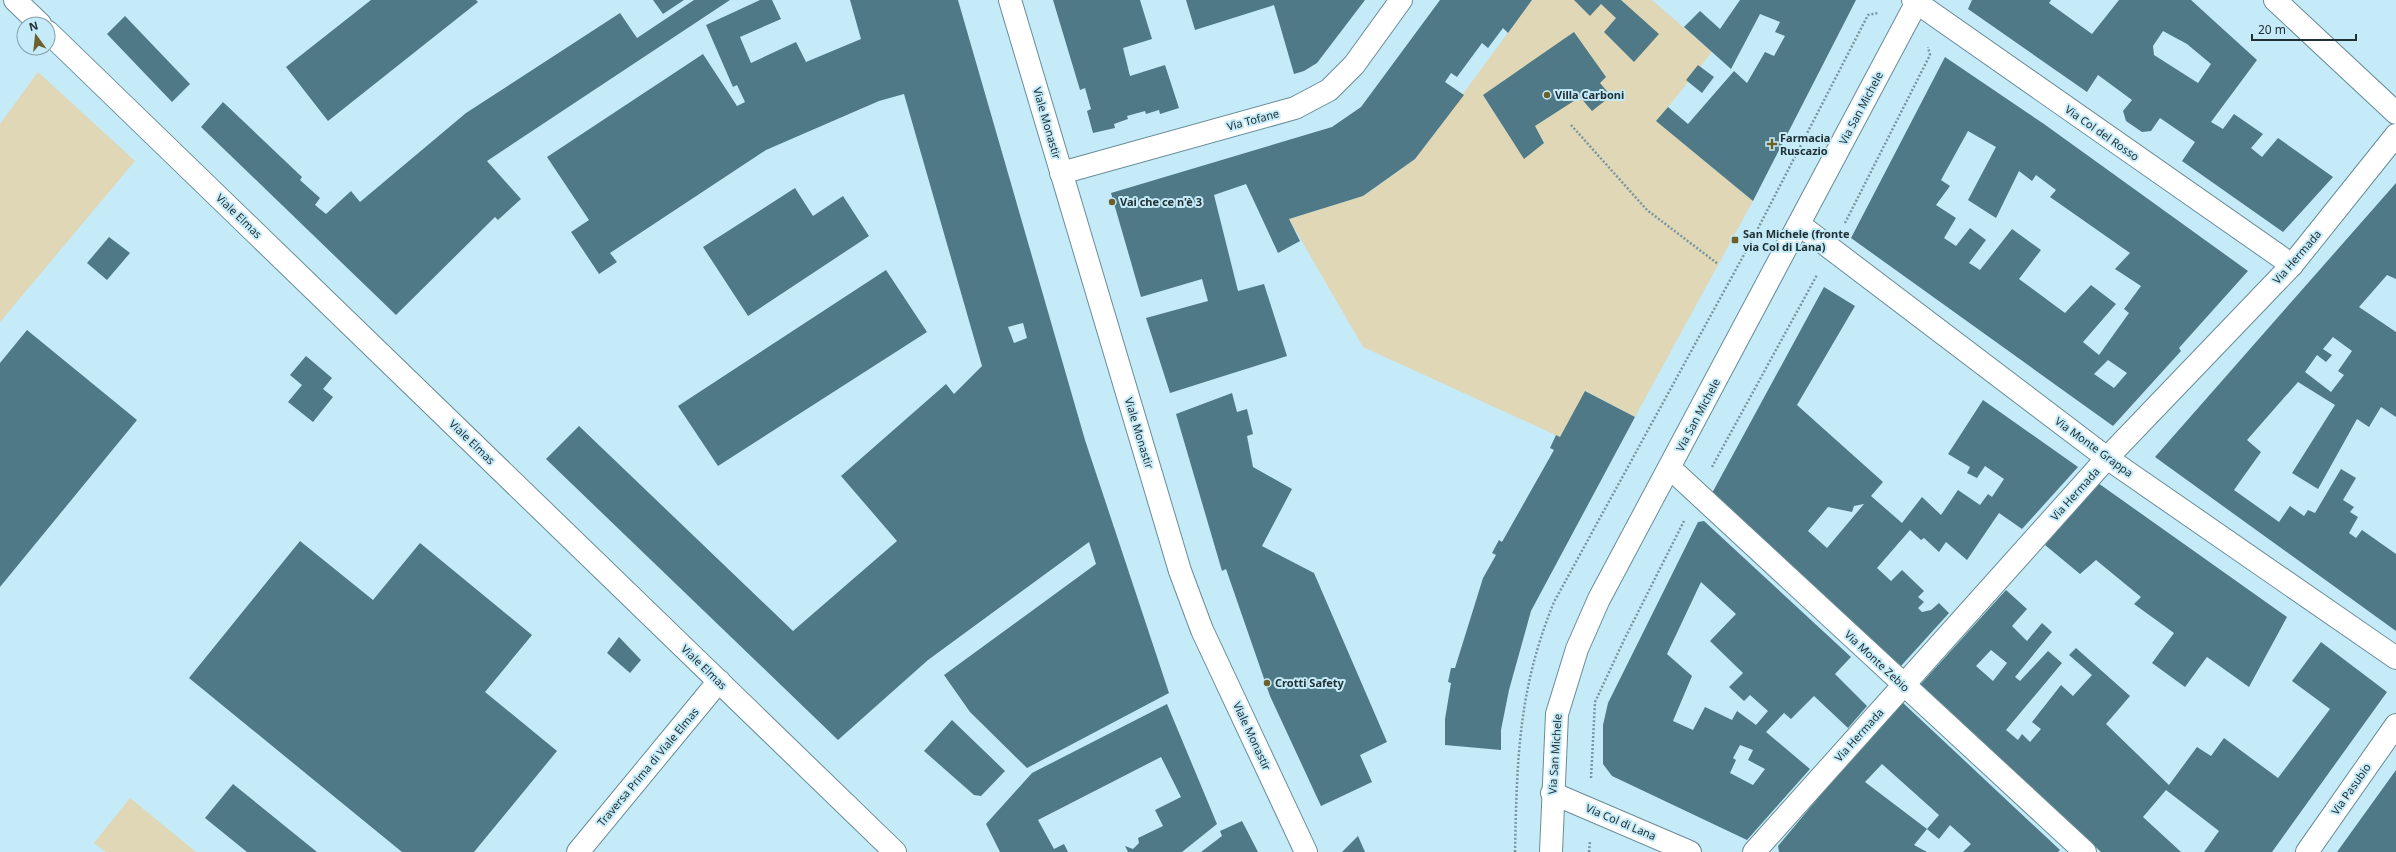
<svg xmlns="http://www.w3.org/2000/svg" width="2396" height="852" font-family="'Noto Sans',sans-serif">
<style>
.green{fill:#dfd7b6}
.building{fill:#4f7986;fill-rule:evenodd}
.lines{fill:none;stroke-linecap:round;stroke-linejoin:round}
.street-casing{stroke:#698c98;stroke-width:24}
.secondary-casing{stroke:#698c98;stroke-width:24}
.path{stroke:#79959e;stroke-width:2.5;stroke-dasharray:2 2;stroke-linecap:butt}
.street{stroke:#fff;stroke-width:22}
.secondary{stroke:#fff;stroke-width:22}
.poi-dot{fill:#6d602d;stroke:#c5ebf8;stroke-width:1.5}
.labels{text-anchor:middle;stroke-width:4;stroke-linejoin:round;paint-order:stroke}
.poi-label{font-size:11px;font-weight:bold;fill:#213035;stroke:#c5ebf8;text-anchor:start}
.street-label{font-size:11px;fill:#213035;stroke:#c5ebf8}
</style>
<rect width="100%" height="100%" fill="#c5ebf8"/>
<!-- green -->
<g class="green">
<path d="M1532,0H1652L1712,52L1657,121L1753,201L1635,417L1586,391L1560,437L1363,347L1289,219L1363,196L1415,159Z"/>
<path d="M38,72L135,161L0,322V124Z"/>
<path d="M130,798L196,852H106L94,843Z"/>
</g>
<!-- building -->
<g class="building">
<path d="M371,0H476L478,2L328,121L286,67Z"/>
<path d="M653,0H684L663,14Z"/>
<path d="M694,0H730L487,161L521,199L498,220L495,217L396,315L201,127L223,102L302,177L300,180L320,198L315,205L326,214L351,191L360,202L466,113L620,13L637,38Z"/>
<path d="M760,0H772L781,19L740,37L751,63L796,42L806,62L861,39L850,0H958L1085,440L1169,693L1027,768L970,712L944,675L1096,564L1089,542L928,660L838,740L546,459L579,426L793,631L897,541L841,476L946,384L954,394L982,366L904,94L879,101L766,150L610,253L617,262L599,274L571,232L589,220L547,157L703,54L737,106L745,102L737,85L733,87L706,25ZM1023,323L1027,338L1014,343L1008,327Z"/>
<path d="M1053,0H1140L1152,39L1123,48L1130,76L1165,65L1179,108L1160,114L1159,110L1146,114L1145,111L1127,116L1128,119L1114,124L1115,128L1093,133L1087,111L1091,109L1085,88L1080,90Z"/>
<path d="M1186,0H1365L1317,63L1304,71L1294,74L1274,5L1195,30Z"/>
<path d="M1440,0H1532L1508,33L1503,28L1488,48L1482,43L1457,77L1451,73L1445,82L1464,95L1415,159L1363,196L1289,219L1300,241L1278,253L1246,184L1214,195L1238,291L1264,284L1287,356L1170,393L1146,318L1208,301L1202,279L1141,297L1111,193L1332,127L1361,107Z"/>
<path d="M1574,0H1621L1659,34L1634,62L1604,32L1616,18L1601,4L1590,16Z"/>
<path d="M1740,0H1856L1753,201L1656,121L1668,107L1688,124L1734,71L1747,83L1765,52L1774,56L1785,36L1775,32L1780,22L1760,14L1731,69L1684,27L1700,11L1720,29Z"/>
<path d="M1972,0H2051L2049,3L2092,34L2119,0H2191L2257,60L2211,122L2223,129L2234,114L2263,134L2251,148L2262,157L2278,138L2333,177L2283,232L2182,161L2195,142L2160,118L2151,131L2142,132L2126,121L2123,111L2132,100L2098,75L2087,92L1968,9ZM2163,31L2187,44L2211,64L2198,83L2154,55L2153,46Z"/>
<path d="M125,16L190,84L172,102L107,34Z"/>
<path d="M1574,32L1606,77L1600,83L1611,96L1592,111L1580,97L1535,126L1544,143L1524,159L1483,95Z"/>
<path d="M1945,57L2044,124L2248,271L2179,348L2181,351L2113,426L1851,238ZM1968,131L1996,147L1968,200L1996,218L2019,171L2032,181L2036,175L2056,190L2050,197L2130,253L2115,269L2141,286L2124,309L2129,313L2099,355L2083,342L2116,304L2091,285L2065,313L2019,279L2041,250L2012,229L1980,270L1969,263L1986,240L1970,228L1956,246L1944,238L1956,218L1936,205L1950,186L1941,180ZM2108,360L2127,373L2114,388L2094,374Z"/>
<path d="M1698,65L1714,77L1702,93L1686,80Z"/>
<path d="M2396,183V279L2387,275L2359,307L2396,332V417L2381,407L2369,427L2357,419L2318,489L2292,473L2335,405L2298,382L2247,440L2261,452L2234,490L2279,522L2290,506L2304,516L2308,510L2315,513L2341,469L2356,478L2343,500L2354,507L2350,512L2358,517L2349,533L2356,538L2362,530L2396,554V631L2155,457ZM2333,337L2352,351L2338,371L2344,375L2331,392L2305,372L2317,355L2326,362L2332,355L2323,349Z"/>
<path d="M795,188L813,216L843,196L869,236L748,316L703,247Z"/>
<path d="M109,237L130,253L107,280L87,263Z"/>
<path d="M886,270L927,332L718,466L678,406Z"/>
<path d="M1824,287L1855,306L1797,405L1883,482L1871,496L1902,523L1922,497L1941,515L1958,490L1980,505L1988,494L1992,497L2004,479L1985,466L1977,478L1967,473L1970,467L1948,454L1983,400L2078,467L2022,529L1999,513L1967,560L1946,542L1939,552L1924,538L1921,540L1910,530L1877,568L1891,581L1902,570L1924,591L1918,597L1924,602L1918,608L1922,612L1931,610L1939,603L1949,613L1901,666L1711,495ZM1864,504L1827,548L1808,531L1828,507L1852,512L1854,506Z"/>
<path d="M27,330L137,420L0,587V363Z"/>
<path d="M306,356L332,378L323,389L333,397L313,422L288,402L302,385L290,375Z"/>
<path d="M1585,391L1635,417L1531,611L1509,690L1501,730V750L1445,745V719L1451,683L1448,682L1451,668H1455L1483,578L1496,555L1492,553L1499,540L1502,542L1554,450L1550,448L1556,435L1560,437Z"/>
<path d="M1232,393L1237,412L1247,409L1253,434L1247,436L1253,467L1292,489L1262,546L1314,573L1387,742L1360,755L1372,782L1321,806L1270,696L1226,569L1222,571L1176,414Z"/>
<path d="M2098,483L2287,617L2249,687L2207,657L2185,687L2152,663L2174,633L2134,604L2141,597L2096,560L2080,574L2045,545Z"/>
<path d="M1704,521L1851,657L1835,674L1867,706L1848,728L1814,696L1791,719L1784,713L1766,732L1810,769L1747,840L1612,776L1603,764V725L1608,703L1698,522ZM1701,582L1736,614L1710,641L1743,673L1729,687L1744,701L1750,695L1768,711L1756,725L1737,711L1732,720L1705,707L1693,730L1673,721L1692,676L1667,654ZM1740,745L1753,750L1748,760L1765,769L1753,785L1730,773L1736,760L1733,758Z"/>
<path d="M300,541L373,600L420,543L532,635L485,692L557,751L474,852H402L189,678Z"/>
<path d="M2006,590L2027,609L2012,626L2027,641L2042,623L2052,632L2015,677L2020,681L2048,651L2062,663L2006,730L2018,740L2022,734L2030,742L2041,729L2032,722L2061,685L2073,696L2092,675L2069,655L2076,648L2130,696L2106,724L2169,785L2197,747L2211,756L2224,738L2278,778L2330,709L2292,681L2321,642L2387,692L2272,852H2204L2219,831L2166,790L2143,817L2181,852H2101L1920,685ZM1991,650L2007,663L1993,681L1976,666Z"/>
<path d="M619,637L641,660L630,673L607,653Z"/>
<path d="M1902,702L2060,850L2058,852H1963L1971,844L1950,825L1939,839L1927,829L1939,815L1882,764L1865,782L1927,829L1914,845L1927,852H1779L1778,846L1844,767Z"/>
<path d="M1167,704L1217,824L1182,852H1128L1125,846L1133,849L1139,843L1138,838L1163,826L1155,810L1181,797L1161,757L1038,820L1054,849L1064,844L1068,852H1000L986,824L1032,773Z"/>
<path d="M952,720L1005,771L981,796L974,795L924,751Z"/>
<path d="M2396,770V852H2337Z"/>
<path d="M233,784L317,852H247L205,818Z"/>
<path d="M1242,821L1258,852H1201L1222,836L1220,831Z"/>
<path d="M1358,836L1365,852H1342Z"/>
</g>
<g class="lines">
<defs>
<g id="street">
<path d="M1913,0L2292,265"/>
<path d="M1061,173L1295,108L1329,90L1354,65L1401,0"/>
<path d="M1800,225L2107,458L2396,658"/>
<path d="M1670,468L2085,852"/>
<path d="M1552,793L1690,852"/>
<path d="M578,852L719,681"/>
<path d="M1754,852L2107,458L2292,265L2396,135"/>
<path d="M2307,852L2396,725"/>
</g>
<g id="secondary">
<path d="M15,0L40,24"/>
<path d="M1010,0L1180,571L1202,630L1306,852"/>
<path d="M2275,0L2396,113"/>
<path d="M48,32L895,852"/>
<path d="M1551,852L1557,714L1577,649L1599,599L1918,0"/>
</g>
</defs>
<!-- street casing -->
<use href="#street" class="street-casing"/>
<!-- secondary casing -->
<use href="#secondary" class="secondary-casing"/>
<!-- path -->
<g class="path">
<path d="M1571,125L1647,210L1718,264"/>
<path d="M1845,223L1930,55L1928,47"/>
<path d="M1712,467L1817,275"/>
<path d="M1591,778L1595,702L1624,640L1684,521"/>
<path d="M1515,852C1517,760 1518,690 1554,602L1752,240L1868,15L1878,13"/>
<path d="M1589,852L1590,841"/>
</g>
<!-- street -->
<use href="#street" class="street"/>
<!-- secondary -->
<use href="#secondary" class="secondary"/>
</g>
<!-- markers -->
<g class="poi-dot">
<circle cx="1547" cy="95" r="4"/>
<path d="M1770 138h4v4h4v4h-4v4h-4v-4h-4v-4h4z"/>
<circle cx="1112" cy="202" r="4"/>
<rect x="1731" y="236" width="8" height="8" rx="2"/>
<circle cx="1267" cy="683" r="4"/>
</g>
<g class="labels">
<!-- poi labels -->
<g class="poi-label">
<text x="1555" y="99">Villa Carboni</text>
<text x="1780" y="142">Farmacia<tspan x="1780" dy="13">Ruscazio</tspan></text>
<text x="1120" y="206">Vai che ce n'è 3</text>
<text x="1743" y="238">San Michele (fronte<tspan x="1743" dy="13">via Col di Lana)</tspan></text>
<text x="1275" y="687">Crotti Safety</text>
</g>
<!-- street labels -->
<g class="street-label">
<text transform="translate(1861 108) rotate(-62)" y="4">Via San Michele</text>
<text transform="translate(1253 120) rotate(-15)" y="4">Via Tofane</text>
<text transform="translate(1047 123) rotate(74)" y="4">Viale Monastir</text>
<text transform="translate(2102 133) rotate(35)" y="4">Via Col del Rosso</text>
<text transform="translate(239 216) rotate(44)" y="4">Viale Elmas</text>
<text transform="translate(2297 257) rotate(-49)" y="4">Via Hermada</text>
<text transform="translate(1698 415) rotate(-62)" y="4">Via San Michele</text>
<text transform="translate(1139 433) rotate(73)" y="4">Viale Monastir</text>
<text transform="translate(472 442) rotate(44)" y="4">Viale Elmas</text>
<text transform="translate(2094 447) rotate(36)" y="4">Via Monte Grappa</text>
<text transform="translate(2075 494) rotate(-48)" y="4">Via Hermada</text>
<text transform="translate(1877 661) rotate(43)" y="4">Via Monte Zebio</text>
<text transform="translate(704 667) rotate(44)" y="4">Viale Elmas</text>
<text transform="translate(1859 735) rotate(-48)" y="4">Via Hermada</text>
<text transform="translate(1252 736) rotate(65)" y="4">Viale Monastir</text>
<text transform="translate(1555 754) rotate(-86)" y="4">Via San Michele</text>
<text transform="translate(648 767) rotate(-50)" y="4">Traversa Prima di Viale Elmas</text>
<text transform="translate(2351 789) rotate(-55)" y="4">Via Pasubio</text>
<text transform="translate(1621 822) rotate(23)" y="4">Via Col di Lana</text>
</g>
</g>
<!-- north arrow -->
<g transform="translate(36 36) rotate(345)"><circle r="19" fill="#c5ebf8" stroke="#83a0aa"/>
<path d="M0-3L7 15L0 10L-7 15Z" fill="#6d602d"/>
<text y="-6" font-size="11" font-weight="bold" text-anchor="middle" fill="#213035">N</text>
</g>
<!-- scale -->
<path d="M2252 34v6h104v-6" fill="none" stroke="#213035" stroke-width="2"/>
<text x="2258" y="34" font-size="12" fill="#213035" stroke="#c5ebf8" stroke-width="3" paint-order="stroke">20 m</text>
</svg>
